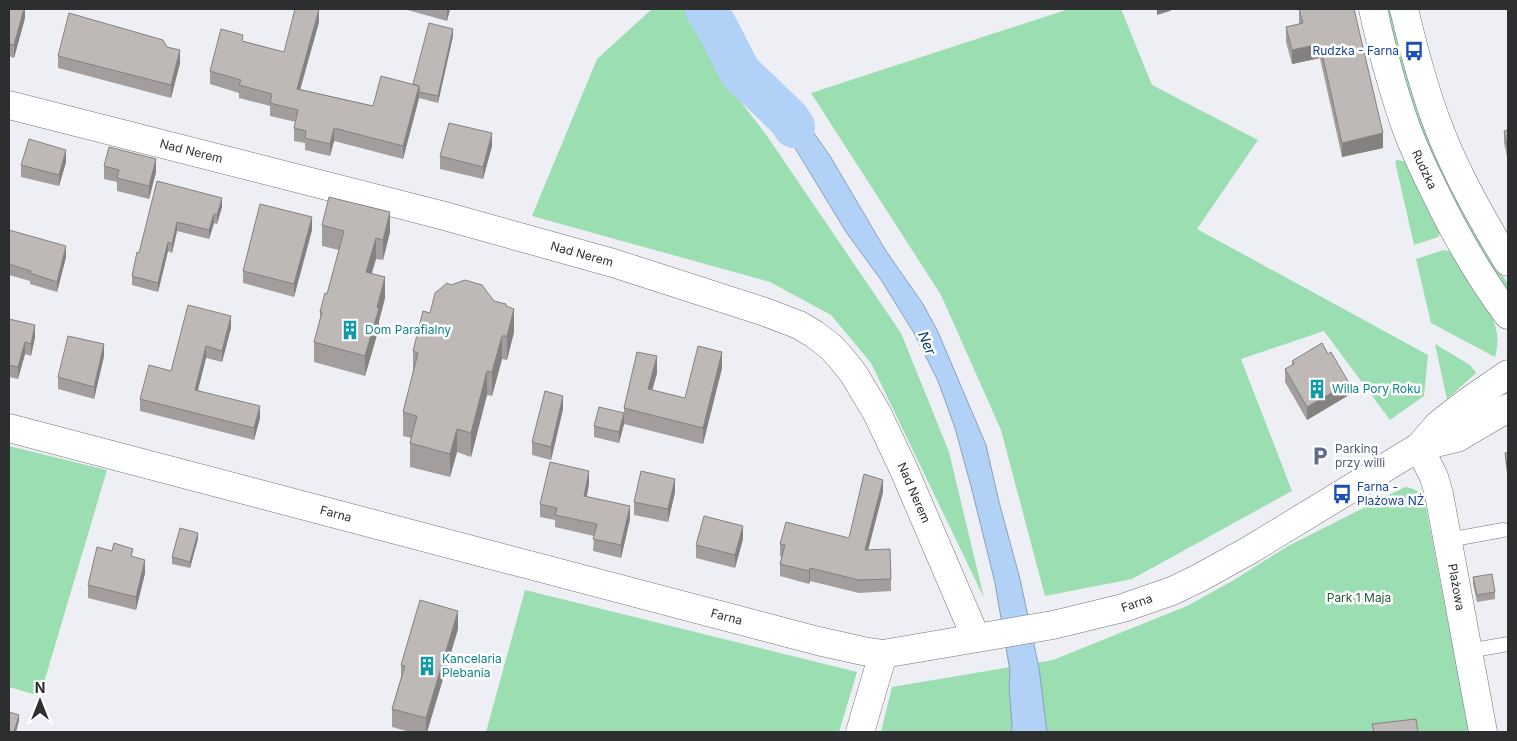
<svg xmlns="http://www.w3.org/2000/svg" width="1517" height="741" font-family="Inter,sans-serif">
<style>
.green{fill:#9adeb1}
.water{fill:#b2d1f7;stroke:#8aa0bb}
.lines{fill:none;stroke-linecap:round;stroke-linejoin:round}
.river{stroke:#b2d1f7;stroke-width:42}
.lane-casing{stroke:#737479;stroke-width:15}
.street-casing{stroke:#737479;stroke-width:29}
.secondary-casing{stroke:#737479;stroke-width:29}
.lane{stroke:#fff;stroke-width:14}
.street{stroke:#fff;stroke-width:28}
.secondary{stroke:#fff;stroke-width:28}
.wall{fill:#a39e9d}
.shaded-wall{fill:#858180}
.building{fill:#beb8b7;stroke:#858180}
.labels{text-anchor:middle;stroke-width:5;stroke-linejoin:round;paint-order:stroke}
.transit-label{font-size:12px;fill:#164399;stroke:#fff;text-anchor:end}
.street-label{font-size:12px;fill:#2d2e30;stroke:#fff}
.culture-label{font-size:12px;fill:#0d838f;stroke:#fff;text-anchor:start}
.service-label{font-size:12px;fill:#4e5e75;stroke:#fff;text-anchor:start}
.park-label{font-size:12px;fill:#225a3a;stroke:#fff}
.water-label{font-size:14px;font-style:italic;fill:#0a3f76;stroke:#fff}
</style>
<rect width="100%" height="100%" fill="#eeeff5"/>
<!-- green -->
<g class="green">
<path d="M652,9H687L727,84L765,133L901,333L949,452L984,598L871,363L831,315L770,282L532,216L597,59Z"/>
<path d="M1069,9H1121L1152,85L1258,140L1197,229L1428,355L1424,396L1390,420L1324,331L1241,359L1292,491L1132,579L1045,596L1001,430L941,295L811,93Z"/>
<path d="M1385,9H1391L1487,252L1508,284V295L1463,220L1419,128L1408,93Z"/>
<path d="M1398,160L1407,162L1441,232L1438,237L1414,245L1395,161Z"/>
<path d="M1444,250L1452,252C1460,264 1467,276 1475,288C1490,311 1503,329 1495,357L1431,323L1416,259Z"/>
<path d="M1435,344L1470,365L1476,373L1447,399Z"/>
<path d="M9,446L107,470L40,696L9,687Z"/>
<path d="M1405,487C1416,489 1421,492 1425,502L1469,732H881L892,687L1053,660L1187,606L1234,580L1288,546Z"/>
<path d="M525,590L857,672L839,732H486Z"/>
</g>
<!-- water -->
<path class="water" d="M768,80L795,106L830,156L886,251L923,304L938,332L986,445L999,502L1020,579L1039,668L1047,732H1011L1012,724L1009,688L1010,671L995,583L972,490L955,428L938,381L914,333L881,280L846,232L778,120L752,87Z"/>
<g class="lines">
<!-- river -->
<path class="river" d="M706,9L718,29L740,72L789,119L794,127"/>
<defs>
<g id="lane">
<path d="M1448,540L1503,530"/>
<path d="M1468,651L1508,644"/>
</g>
<g id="street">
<path id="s1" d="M9,105L441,215L613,263L765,312L799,325L814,334L830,346L841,358L853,373L877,413L904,470L976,638"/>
<path id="s2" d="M1419,447L1434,477L1439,494L1483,732"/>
<path d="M860,732L883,654"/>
</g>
<g id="secondary">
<path id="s3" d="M1373,9C1382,50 1393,91 1407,130C1415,151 1424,170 1434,190C1455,234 1479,276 1508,315"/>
<path d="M1404,9C1413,47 1423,86 1437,123C1455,172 1481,218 1508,262"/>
<path id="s4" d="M9,428L818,641L863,651L883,654L1053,625L1123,608L1172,591L1199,578L1248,551L1419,447L1438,425L1466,403L1508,374"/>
<path d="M1419,447L1457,438L1508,408"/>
</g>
</defs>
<!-- lane casing -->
<use href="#lane" class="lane-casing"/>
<!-- street casing -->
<use href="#street" class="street-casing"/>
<!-- secondary casing -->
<use href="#secondary" class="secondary-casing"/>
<!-- lane -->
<use href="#lane" class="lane"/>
<!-- street -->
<use href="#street" class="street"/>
<!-- secondary -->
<use href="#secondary" class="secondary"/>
</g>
<!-- wall -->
<g class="wall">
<path d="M9,9H25V18L14,58L9,56Z"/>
<path d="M404,9H450L447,21Z"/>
<path d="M1299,9L1383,148L1342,157L1320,58L1292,64L1286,42V27L1299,24Z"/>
<path d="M319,22L300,89L373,106L413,84L453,36L438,103L419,98L403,159L334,141L330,156L305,150V143L294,141V128L296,122L270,116V106L239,98V93L210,84V71L243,41L284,52Z"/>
<path d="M167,47L180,63L171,98L58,68V56Z"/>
<path d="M1508,130V161L1504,143V131Z"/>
<path d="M492,146L483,179L440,169V156Z"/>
<path d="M66,162L59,186L21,177V165Z"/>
<path d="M104,166L156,172L149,199L117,191V182L104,179Z"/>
<path d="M157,181L222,207L217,224L214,223L209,239L177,231L172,253L168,251L158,292L132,285V276L139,253Z"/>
<path d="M322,225L390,232L383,260L376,259L371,274L385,298L379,321V328L365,376L314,362V342L320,319V312L327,294L339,250L322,246Z"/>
<path d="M9,230L66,257L57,292L30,284V281L9,275Z"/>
<path d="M312,230L294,297L243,283V271Z"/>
<path d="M451,285L494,301L506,306L514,332L507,360L502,359L492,396L487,395L471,457L457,452L450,477L410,467V443L411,438L403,436V412L413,372V351L430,313Z"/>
<path d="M9,319L35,337L31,356L25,354L18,379L9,377Z"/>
<path d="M231,328L222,362L206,358L198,390L260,418L254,440L140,411V399L171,371Z"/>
<path d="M104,356L94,399L58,389V377Z"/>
<path d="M1292,361L1349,395L1307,420L1285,382V369L1292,365Z"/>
<path d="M722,368L703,444L624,424L619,443L594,437V426L624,413V408L657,373L652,390L685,398Z"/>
<path d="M563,409L551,460L532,455V442Z"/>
<path d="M1508,452V480L1505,459V453Z"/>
<path d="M589,484L587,496L630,519L621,558L593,551L594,536L555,527V520L540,517V504Z"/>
<path d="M675,492L668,522L634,515V502Z"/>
<path d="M883,492L868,550L891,579V591L859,593L810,581L809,584L780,576V564L782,557L780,556V544L849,538Z"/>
<path d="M198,539L190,568L172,564V557Z"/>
<path d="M743,539L735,568L696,558V545Z"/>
<path d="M133,557L145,573L136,610L88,598V585Z"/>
<path d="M1473,577L1495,592V599L1477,602L1473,584Z"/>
<path d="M458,629L427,732H410L392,727V709L401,677V665Z"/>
</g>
<!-- shaded-wall -->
<g class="shaded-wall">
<path d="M24,9H25V18L14,58V45Z"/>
<path d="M319,9V22L297,101V89Z"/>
<path d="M447,9H450L447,21Z"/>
<path d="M1157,9H1172L1170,11L1157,15Z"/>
<path d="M453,29V36L438,103V96Z"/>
<path d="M1320,44V58L1292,64V50Z"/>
<path d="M180,50V63L171,98V85Z"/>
<path d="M419,86V98L403,159V146Z"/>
<path d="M334,128V141L330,156V144Z"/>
<path d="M492,133V146L483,179V167Z"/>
<path d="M1383,133V148L1342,157V143Z"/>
<path d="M66,150V162L59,186V175Z"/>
<path d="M156,159V172L149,199V186Z"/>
<path d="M222,198V207L217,224V215Z"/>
<path d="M390,212V232L383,260V240Z"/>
<path d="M214,214V223L209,239V230Z"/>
<path d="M312,217V230L294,297V284Z"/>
<path d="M177,222V231L172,253V244Z"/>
<path d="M376,238V259L366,293V272Z"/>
<path d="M168,242V251L158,292V283Z"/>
<path d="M66,246V257L57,292V282Z"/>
<path d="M385,277V298L379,321V328L365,376V356Z"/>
<path d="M514,309V332L507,360V336Z"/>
<path d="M231,316V328L222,362V351Z"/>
<path d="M35,325V337L31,356V344Z"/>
<path d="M502,336V359L492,396V372Z"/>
<path d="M25,342V354L18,379V367Z"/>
<path d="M104,344V356L94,399V387Z"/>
<path d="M206,346V358L195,401V390Z"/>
<path d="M722,352V368L703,444V428Z"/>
<path d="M657,356V373L648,405V389Z"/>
<path d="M487,371V395L471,457V433Z"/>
<path d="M1349,383V395L1307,420V407Z"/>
<path d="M563,396V409L551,460V447Z"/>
<path d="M260,406V418L254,440V428Z"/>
<path d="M624,413V424L619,443V432Z"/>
<path d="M457,429V452L450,477V454Z"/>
<path d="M589,471V484L584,509V496Z"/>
<path d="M675,479V492L668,522V509Z"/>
<path d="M883,480V492L865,562V550Z"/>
<path d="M630,506V519L621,558V545Z"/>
<path d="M743,526V539L735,568V555Z"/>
<path d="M198,533V539L190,568V562Z"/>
<path d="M145,560V573L136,610V597Z"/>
<path d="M810,568V581L809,584V571Z"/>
<path d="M458,611V629L427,732H426V718Z"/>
<path d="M19,715V721L16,732H14Z"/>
</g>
<!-- building -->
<g class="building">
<path d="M9,9H24L14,45L9,44Z"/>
<path d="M295,9H319L297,89L373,106L381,76L419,86L403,146L334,128L330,144L305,138L306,131L294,128L298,110L270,103L272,94L239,85L241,80L210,71L221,29L243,35L242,41L284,52Z"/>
<path d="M1299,9H1354L1383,133L1342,143L1320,44L1292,50L1286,27L1303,23Z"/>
<path d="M69,13L163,40L167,47L180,50L171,85L58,56Z"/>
<path d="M429,23L453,29L438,96L419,92V86L413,84Z"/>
<path d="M449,123L492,133L483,167L440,156Z"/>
<path d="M1508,130V149L1504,131Z"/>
<path d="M29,139L66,150L59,175L21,165Z"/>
<path d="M109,147L156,159L149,186L117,178L119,170L104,166Z"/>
<path d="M157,181L222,198L217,215L214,214L209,230L177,222L172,244L168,242L158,283L132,276L137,252L139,253Z"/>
<path d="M329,197L390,212L383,240L376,238L366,272L385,277L377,307L379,308L365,356L314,342L322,312H320L325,293L327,294L344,231L322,225Z"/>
<path d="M260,204L312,217L294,284L243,271Z"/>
<path d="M9,230L66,246L57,282L30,273L31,271L9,264Z"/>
<path d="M465,280L482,285L494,301L506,304V306L514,309L507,336H502L492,372L487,371L471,433L457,429L450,454L410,443L417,416L403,412L418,353L413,351L423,311L430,313L435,293L447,283L451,285Z"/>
<path d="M188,305L231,316L222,351L206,346L195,390L260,406L254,428L140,399L149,365L171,371Z"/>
<path d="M9,319L35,325L31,344L25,342L18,367L9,365Z"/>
<path d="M68,336L104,344L94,387L58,377Z"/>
<path d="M1322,343L1328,354L1331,352L1349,383L1307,407L1285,369L1294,364L1292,361Z"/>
<path d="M698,346L722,352L703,428L624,408L637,352L657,356L648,389L685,398Z"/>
<path d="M545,391L563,396L551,447L532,442Z"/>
<path d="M599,407L624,413L619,432L594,426Z"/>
<path d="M1508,452V473L1505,453Z"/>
<path d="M550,462L589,471L584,496L630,506L621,545L593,539L597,524L555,515L557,508L540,504Z"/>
<path d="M641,471L675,479L668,509L634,502Z"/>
<path d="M864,474L883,480L865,550L890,549L891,579L859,580L810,568L809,571L780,564L785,545L780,544L786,522L849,538Z"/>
<path d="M704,516L743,526L735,555L696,545Z"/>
<path d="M180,528L198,533L190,562L172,557Z"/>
<path d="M114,543L133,549L131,556L145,560L136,597L88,585L97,547L112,551Z"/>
<path d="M1492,574L1495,592L1477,595L1473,577Z"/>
<path d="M420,600L458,611L426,718L392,709L405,666L401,665Z"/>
<path d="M9,712L19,715L14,732H9Z"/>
<path d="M1416,719L1418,732H1374L1372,724Z"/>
</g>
<!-- icons -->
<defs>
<symbol id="bus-bare" viewBox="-9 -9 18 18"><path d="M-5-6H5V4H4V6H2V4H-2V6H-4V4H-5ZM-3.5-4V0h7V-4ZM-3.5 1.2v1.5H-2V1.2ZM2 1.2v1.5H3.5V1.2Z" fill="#1a4fb4" stroke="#fff" stroke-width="2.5" paint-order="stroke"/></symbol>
<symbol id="building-bare" viewBox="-9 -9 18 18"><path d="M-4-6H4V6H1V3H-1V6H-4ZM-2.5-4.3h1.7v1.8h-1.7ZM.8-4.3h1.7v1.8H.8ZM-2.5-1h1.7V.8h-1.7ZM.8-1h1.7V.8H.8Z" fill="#0f9aa8" stroke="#fff" stroke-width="2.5" paint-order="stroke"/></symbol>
<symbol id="parking-bare" viewBox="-9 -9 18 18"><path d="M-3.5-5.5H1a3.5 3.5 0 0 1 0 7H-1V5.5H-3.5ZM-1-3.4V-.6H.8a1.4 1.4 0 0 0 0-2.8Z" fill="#5c6f8a" stroke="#fff" stroke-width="2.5" paint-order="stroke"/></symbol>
</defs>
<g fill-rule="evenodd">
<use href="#bus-bare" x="1400" y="37" width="28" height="28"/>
<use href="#building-bare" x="336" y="316" width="28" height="28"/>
<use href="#building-bare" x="1303" y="375" width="28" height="28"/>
<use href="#parking-bare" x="1306" y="442" width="28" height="28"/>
<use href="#bus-bare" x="1328" y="480" width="28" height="28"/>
<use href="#building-bare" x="413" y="652" width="28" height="28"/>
</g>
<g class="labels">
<!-- transit labels -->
<g class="transit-label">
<text x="1399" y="55">Rudzka - Farna</text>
<text x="1357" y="491" text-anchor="start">Farna -<tspan x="1357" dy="14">Plażowa NŻ</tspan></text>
</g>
<!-- street labels -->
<g class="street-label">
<text dy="4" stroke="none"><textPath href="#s1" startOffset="188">Nad Nerem</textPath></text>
<text dy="4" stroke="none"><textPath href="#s3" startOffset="169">Rudzka</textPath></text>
<text dy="4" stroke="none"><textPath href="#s1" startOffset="592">Nad Nerem</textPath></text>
<text dy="4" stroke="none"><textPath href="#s1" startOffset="1028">Nad Nerem</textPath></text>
<text dy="4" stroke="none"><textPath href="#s4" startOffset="338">Farna</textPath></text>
<text dy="4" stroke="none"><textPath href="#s2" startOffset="146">Plażowa</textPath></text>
<text dy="4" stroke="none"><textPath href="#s4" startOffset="1162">Farna</textPath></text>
<text dy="4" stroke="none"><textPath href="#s4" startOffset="742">Farna</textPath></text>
</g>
<!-- culture labels -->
<g class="culture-label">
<text x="365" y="334">Dom Parafialny</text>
<text x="1332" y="393">Willa Pory Roku</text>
<text x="442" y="663">Kancelaria<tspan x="442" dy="14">Plebania</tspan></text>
</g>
<!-- service labels -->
<g class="service-label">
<text x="1335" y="453">Parking<tspan x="1335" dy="14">przy willi</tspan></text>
</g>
<!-- park labels -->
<g class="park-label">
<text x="1359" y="602">Park 1 Maja</text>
</g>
<!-- water labels -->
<g class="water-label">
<text transform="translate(927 343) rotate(67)" y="5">Ner</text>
</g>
</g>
<!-- border -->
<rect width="1517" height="741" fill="none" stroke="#2d2e30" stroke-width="20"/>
<!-- north arrow -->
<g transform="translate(40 701)" stroke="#ffffff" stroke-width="4" paint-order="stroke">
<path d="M0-4L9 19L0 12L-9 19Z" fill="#2d2e30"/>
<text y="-8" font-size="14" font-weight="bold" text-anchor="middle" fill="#2d2e30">N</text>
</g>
</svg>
